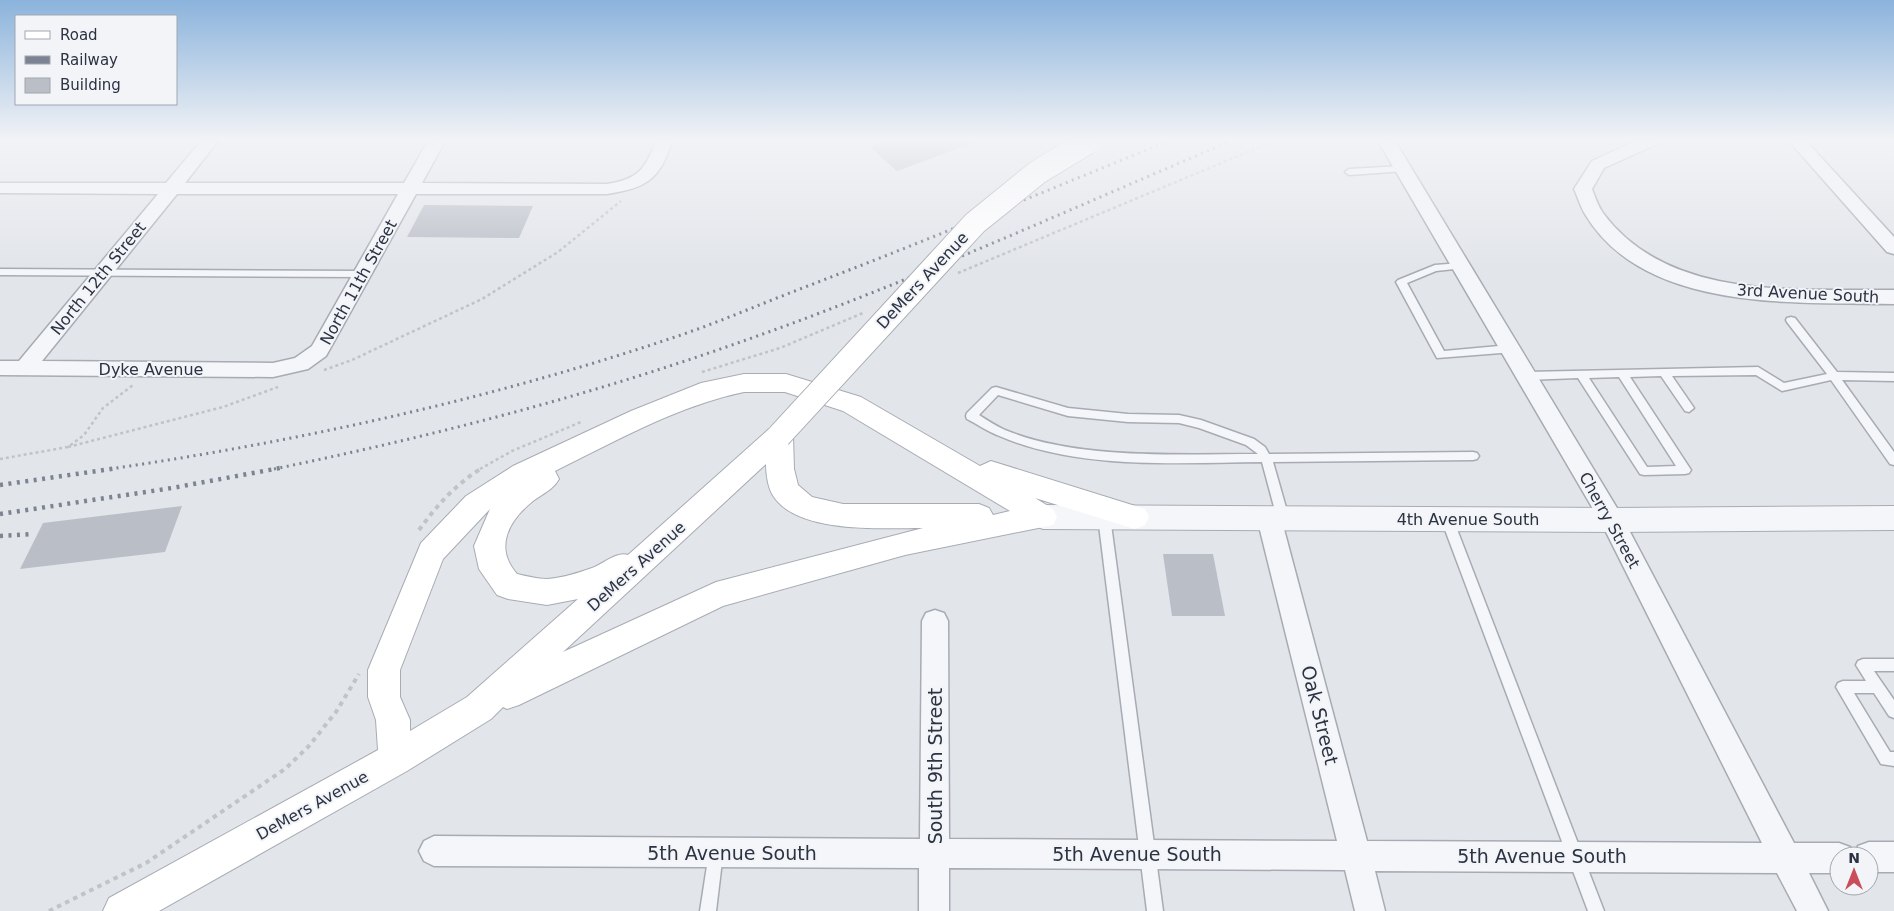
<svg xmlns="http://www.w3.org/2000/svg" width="1894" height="911" font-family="'DejaVu Sans',sans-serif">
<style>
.building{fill:#babec7}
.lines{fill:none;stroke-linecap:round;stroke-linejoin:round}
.service-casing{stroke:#a7acb4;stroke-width:3}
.minor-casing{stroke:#a7acb4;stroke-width:3}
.tertiary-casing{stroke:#a7acb4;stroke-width:2}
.secondary-casing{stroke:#a7acb4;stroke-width:2}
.path-far1{stroke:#c0c3c9;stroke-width:2.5;stroke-dasharray:3 3;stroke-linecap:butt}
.path{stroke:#c0c3c9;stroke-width:4;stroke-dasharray:4.5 4.5;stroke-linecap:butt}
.service{fill:#f5f6f9;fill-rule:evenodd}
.minor{fill:#f5f6f9;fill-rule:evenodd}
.tertiary{fill:#f5f6f9;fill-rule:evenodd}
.secondary{fill:#fff;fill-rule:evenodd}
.rail-far1{stroke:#7c8493;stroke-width:3;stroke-dasharray:2 4.5;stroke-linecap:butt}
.rail{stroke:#7c8493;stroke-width:4.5;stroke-dasharray:3 5.5;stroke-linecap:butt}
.secondary-bridge-casing{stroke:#a7acb4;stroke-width:26;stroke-linecap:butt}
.secondary-bridge{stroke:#fff;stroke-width:24}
.labels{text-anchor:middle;stroke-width:4;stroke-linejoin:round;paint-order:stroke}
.street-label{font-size:16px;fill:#2b3242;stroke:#f2f4f8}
.near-street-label{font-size:19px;fill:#2b3242;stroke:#f2f4f8}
</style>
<rect width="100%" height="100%" fill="#e2e5ea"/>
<!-- building -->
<g class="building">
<path d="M885,141H973V143L897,171L870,147Z"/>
<path d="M424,205L533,206L519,238L407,237Z"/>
<path d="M182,506L165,552L20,569L43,523Z"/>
<path d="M1163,554H1213L1225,616H1172Z"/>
</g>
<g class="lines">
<defs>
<g id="service">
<path d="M1402,166L1406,169L1405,171L1349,175L1345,172L1349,169Z"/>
<path d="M1461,263L1464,264V268L1436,271L1407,283L1444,351L1510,345L1515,349L1514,352L1437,358L1396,282L1398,280L1435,265Z"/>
<path d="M0,269L362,271L367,274L362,277L0,275Z"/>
<path d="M1791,317L1795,318L1837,372L1894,373V381L1842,380L1894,452V465L1890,464L1831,380L1782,391L1756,375L1672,376L1694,408L1689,412L1685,411L1661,376L1630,377L1691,470L1689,473L1685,474L1644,475L1640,474L1578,378L1526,380L1521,376L1526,372L1758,367L1784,383L1827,374L1787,322L1786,320L1787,318ZM1619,377L1676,466L1647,467L1589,378Z"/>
<path d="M996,387L1068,408L1128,414L1179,415L1201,420L1254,439L1265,447L1269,454L1473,452L1477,453L1479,456L1477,459L1473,460L1273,462L1289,518L1287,521H1279L1277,518L1262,462C1177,463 1076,470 997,435C987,431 977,424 967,419L966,416L967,413L992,388ZM998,395L1068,416L1128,422L1179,423L1199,428L1246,445L1258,454C1179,454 1078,460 1005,430C996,426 987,420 979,415Z"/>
<path d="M1104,512L1108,514L1110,517L1163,911H1147L1098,517L1100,514Z"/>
<path d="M1447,514L1451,516L1453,519L1604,911H1588L1441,519L1443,516Z"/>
<path d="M1863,659H1894V671H1874L1894,700V718L1889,716L1874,693H1854L1890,752H1894V766L1881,764L1836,687L1838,683L1843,681H1866L1856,665L1858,661Z"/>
<path d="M716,846L721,848L723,853L716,911H700L709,853L711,848Z"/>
</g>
<g id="minor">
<path d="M201,141H218L185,183H404L428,141H445L422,183L607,184C638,179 645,170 656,141H672C660,180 646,188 607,194H416L326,356L308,369L273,377L0,375V361H19L158,194L0,193V183H166ZM177,194H398L312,346L295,358L273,363L42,361Z"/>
<path d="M1378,141H1395L1620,513L1794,843H1839L1850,847L1853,856H1839V873H1809L1828,911H1797L1777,873L1375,871L1385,911H1355L1345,870L949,868V911H919V868L434,866L424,861L419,851L424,841L434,836L920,839L922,621L926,613L935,610L944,613L948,621L949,839L1337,841L1257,518L1261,511L1269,508L1277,511L1281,518L1367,841L1762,843L1603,526Z"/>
<path d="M1635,141H1657L1655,145L1604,168L1592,189C1595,197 1598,206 1603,213C1668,301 1797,289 1894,290V304C1795,302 1644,313 1585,214C1580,206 1578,197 1574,189L1592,161Z"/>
<path d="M1789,141H1806L1894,237V254L1887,252Z"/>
<path d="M1869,842H1894V872H1869V856H1855L1858,846Z"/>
</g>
<path id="tertiary" d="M1043,505L1612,508L1894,506V530L1612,532L1043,529L1033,525L1029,517L1033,509Z"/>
<path id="secondary" d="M744,374H786L861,397L980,466L991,461L1145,509L1149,517L1145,525L1135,529L1035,498L1053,509L1057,517L1053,525L905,555L723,606L519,705L507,709L503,707L491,719L407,771L159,911H103L109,898L378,750L376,720L368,697V670L421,543L466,496L513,466L631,411L701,383ZM744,392H785L843,411L1010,511L993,515L989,508L979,504H843L812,497L798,485L794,469L793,436L789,429L779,426L769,429L628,555C617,551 603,564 592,568C578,573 562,578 547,579C538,579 526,576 517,574C494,548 508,521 533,501C542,494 553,490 559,479L555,471C616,441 677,406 744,392ZM766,464C766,474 768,489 774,497C799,534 884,528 923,528L716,582L563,652ZM490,509L474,546L479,569L497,595L508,599L547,605L578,599L467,697L410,731V720L400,697V670L443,559Z"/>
</defs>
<!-- service casing -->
<use href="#service" class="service-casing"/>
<!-- minor casing -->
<use href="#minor" class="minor-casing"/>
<!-- tertiary casing -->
<use href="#tertiary" class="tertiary-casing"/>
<!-- secondary casing -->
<use href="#secondary" class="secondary-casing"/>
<!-- path-far1 -->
<g class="path-far1">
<path d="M958,273L1274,141"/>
<path d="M324,370L352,360L482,299L558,252L621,201"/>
<path d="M702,372L780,348L863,313"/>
<path d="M68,447L223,407L278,387"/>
<path d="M0,459L68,447L84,435L103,408L133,385"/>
<path d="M480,469L512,451L581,422"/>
</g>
<!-- path -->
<g class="path">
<path d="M419,530C437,505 456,484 482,468"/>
<path d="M49,911L146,863L285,769L308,747L336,712L359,674"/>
</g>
<!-- service -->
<use href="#service" class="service"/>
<!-- minor -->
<use href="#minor" class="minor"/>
<!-- tertiary -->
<use href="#tertiary" class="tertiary"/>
<!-- secondary -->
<use href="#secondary" class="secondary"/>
<!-- rail-far1 -->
<g class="rail-far1">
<path d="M110,469C301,441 491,399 675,337C717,323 758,305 800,289C923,242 1046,191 1168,141"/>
<path d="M274,469C434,436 592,395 746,340C911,282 1070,209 1231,141"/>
</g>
<!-- rail -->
<g class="rail">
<path d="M0,485L118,468"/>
<path d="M0,514L172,488L280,468"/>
<path d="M0,536L33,534"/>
</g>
<defs>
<path id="secondary-bridge" d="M779,436L975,223L1038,172L1089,141"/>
</defs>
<!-- secondary-bridge casing -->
<use href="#secondary-bridge" class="secondary-bridge-casing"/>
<!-- secondary-bridge -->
<use href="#secondary-bridge" class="secondary-bridge"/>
</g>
<!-- sky -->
<linearGradient id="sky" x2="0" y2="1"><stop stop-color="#8bb3dc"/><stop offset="0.52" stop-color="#f2f3f6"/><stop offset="1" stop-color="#f2f3f6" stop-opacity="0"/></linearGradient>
<rect width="1894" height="269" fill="url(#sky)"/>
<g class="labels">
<!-- street labels -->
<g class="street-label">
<text transform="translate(98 278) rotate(-51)" y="6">North 12th Street</text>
<text transform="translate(922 280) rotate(-47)" y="6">DeMers Avenue</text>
<text transform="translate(358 282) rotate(-61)" y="6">North 11th Street</text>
<text transform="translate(1808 293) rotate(3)" y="6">3rd Avenue South</text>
<text x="151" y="375">Dyke Avenue</text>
<text x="1468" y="525">4th Avenue South</text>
<text transform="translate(1610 520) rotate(61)" y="6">Cherry Street</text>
<text transform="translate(636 566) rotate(-42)" y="6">DeMers Avenue</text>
<text transform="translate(312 805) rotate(-29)" y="6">DeMers Avenue</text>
</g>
<!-- near-street labels -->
<g class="near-street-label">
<text transform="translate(1320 715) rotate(76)" y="7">Oak Street</text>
<text transform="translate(935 766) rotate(-90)" y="7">South 9th Street</text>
<text x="732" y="860">5th Avenue South</text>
<text x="1137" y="861">5th Avenue South</text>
<text x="1542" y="863">5th Avenue South</text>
</g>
</g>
<!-- legend -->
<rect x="15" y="15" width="162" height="90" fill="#f2f4f8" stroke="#a2a6af"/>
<rect x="25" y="31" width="25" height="8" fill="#ffffff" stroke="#a2a6af"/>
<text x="60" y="40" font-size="15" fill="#2b3242">Road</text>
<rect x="25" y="56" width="25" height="8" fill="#7c8493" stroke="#a2a6af"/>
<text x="60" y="65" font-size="15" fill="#2b3242">Railway</text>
<rect x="25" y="78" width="25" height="15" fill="#babec7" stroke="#a2a6af"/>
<text x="60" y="90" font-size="15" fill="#2b3242">Building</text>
<!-- north arrow -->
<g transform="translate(1854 871)"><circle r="24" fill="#f2f4f8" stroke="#a2a6af"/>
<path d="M0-4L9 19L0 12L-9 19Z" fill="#ca4d5b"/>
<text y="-8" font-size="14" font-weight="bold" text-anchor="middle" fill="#2b3242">N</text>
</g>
</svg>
